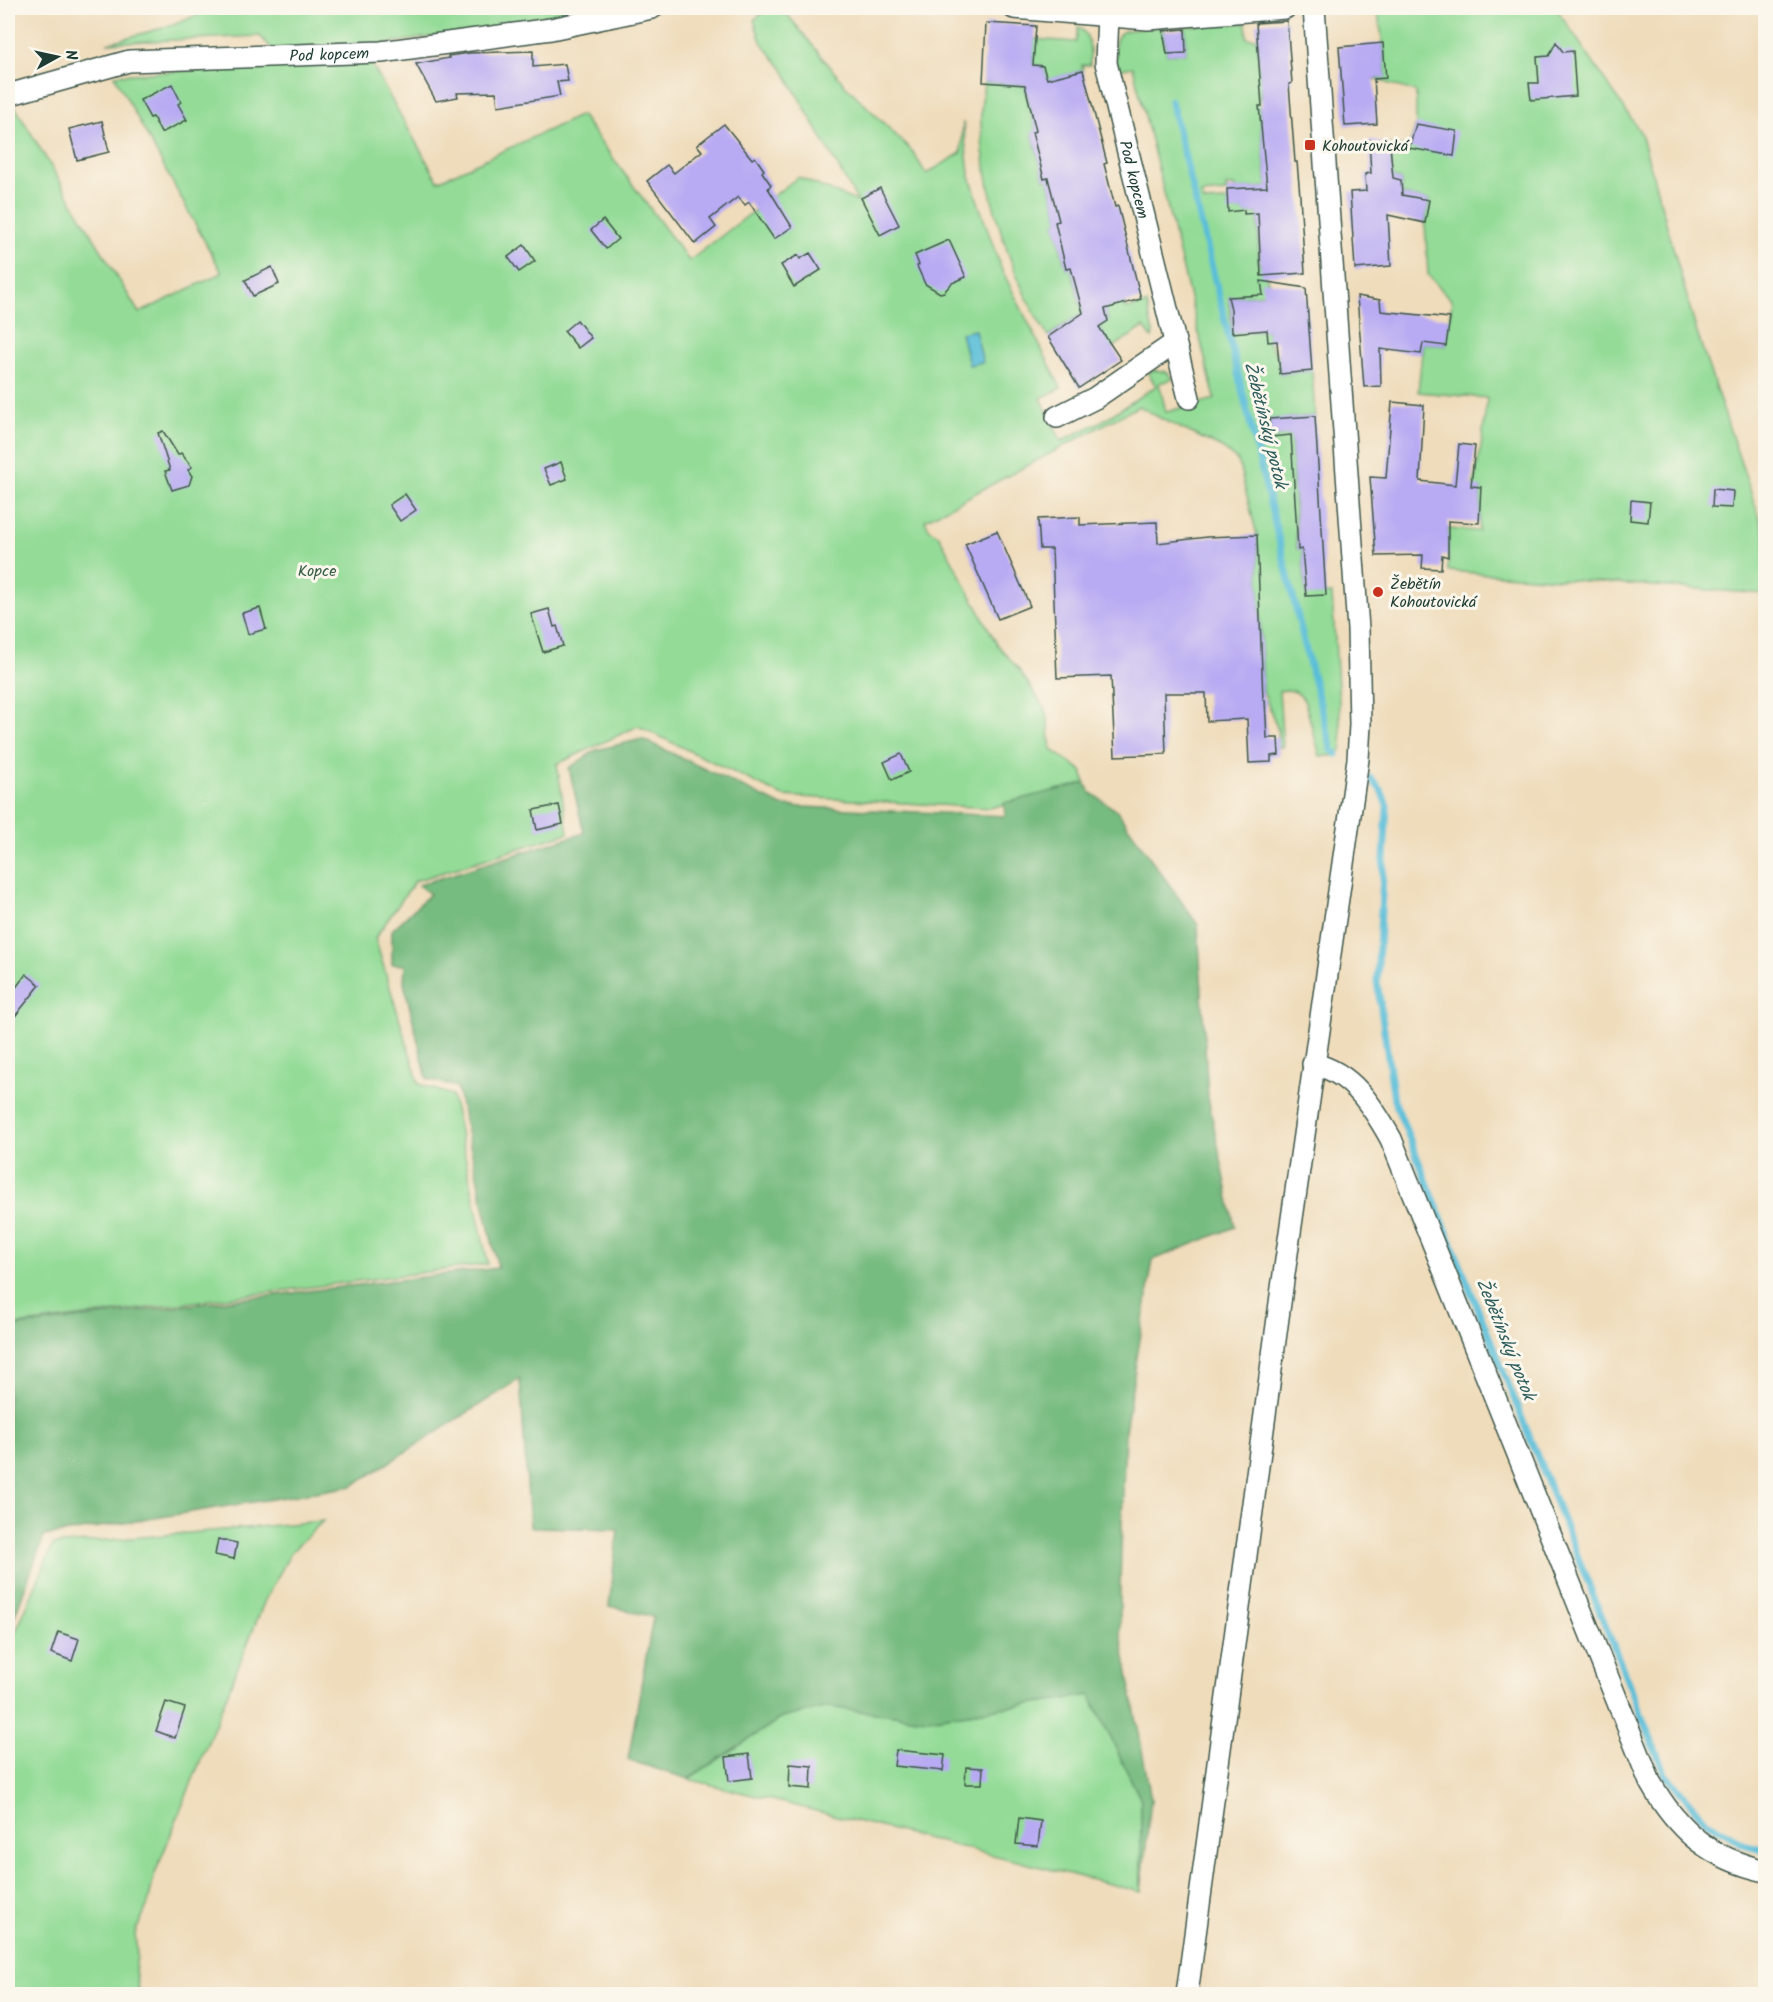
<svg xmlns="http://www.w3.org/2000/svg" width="1773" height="2002" font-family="Kalam,sans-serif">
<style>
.green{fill:#93db96;stroke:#598c65;stroke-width:1.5}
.forest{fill:#76bb7f;stroke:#4a7c5a;stroke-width:1.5}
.water{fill:#5abed8;stroke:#3c7e86;stroke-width:1.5}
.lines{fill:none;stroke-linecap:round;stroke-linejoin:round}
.stream{stroke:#5abed8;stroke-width:7}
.building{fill:#b8aaf3}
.minor-casing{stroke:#3e5548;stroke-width:24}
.minor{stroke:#fff;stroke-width:21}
.poi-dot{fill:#c8321e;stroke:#fbf7ec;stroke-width:2}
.labels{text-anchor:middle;stroke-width:6;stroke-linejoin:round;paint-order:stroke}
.street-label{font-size:16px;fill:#1f3d34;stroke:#fbf7ec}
.poi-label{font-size:16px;fill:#1f3d34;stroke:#fbf7ec;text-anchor:start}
.park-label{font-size:16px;fill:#365d48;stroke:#fbf7ec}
.water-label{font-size:18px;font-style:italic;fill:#2e5d5d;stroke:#fbf7ec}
</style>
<rect width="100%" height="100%" fill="#fbf7ec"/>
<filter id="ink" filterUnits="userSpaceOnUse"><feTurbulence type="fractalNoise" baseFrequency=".0167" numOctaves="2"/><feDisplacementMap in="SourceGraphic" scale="12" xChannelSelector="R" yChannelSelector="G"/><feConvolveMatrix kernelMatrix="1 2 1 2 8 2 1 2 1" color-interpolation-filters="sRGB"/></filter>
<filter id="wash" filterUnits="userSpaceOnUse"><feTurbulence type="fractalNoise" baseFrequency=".008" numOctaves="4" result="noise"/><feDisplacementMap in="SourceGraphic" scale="24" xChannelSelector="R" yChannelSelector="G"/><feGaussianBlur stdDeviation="1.35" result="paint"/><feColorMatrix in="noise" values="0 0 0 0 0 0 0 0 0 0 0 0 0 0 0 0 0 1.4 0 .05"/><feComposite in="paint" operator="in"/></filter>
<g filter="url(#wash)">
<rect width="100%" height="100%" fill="#efdcbb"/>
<!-- green -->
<g class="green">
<path d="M214,8H603L550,19L370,46L274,51L260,36L107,43L173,25Z"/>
<path d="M768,8H782L845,85L913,152L926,174L961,153L963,122L969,173L979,205L1001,268L1061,388L1041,398L1061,441L1104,420L1156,386L1148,373L1154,370L1167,372L1173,379L1159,383L1166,412L1215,399L1133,67L1117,70C1116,57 1110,38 1124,31L1162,26L1167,54L1186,53L1185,26L1246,23L1247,38H1257L1261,86L1259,106L1267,187L1235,189L1234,186H1226V192L1201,194L1204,202L1228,201L1229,211L1244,210L1245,214L1258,213L1259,263L1270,285V294L1229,297L1232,333L1267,330L1268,342L1278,356L1280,374L1312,371L1315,416L1269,420L1271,437L1291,435L1297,549H1302L1306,595L1332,594L1342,749L1333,756H1320L1305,702C1298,690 1291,689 1279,691L1283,747H1279L1278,730L1263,691L1257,535L1238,461L1222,448L1160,418L1139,406L925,520L930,530L939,536L997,644L1019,670L1047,712L1051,749L1082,771L1085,783L990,808L783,796L638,726L557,764L568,833L415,881L375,938L419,1084L452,1095L488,1264L8,1326V107L14,105L139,313L222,273L114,75L369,60L438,181L581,115L689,261L798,177L858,202L782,68L761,42L754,20Z"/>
<path d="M1377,8H1556L1641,133L1697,333L1765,534V594L1448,571V529L1479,531L1481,488L1473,487L1482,441L1487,398L1418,392L1423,343L1446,346L1452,301L1428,275L1425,223L1429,200L1402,195L1401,180L1393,178L1390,145L1409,148L1416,124V92L1374,79L1386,77L1383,43Z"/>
<path d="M1078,27C1092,35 1090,50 1090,65H1082L1083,70L1047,80L1043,66L1033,65L1034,39L1076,42Z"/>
<path d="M984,82L1025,85L1036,131L1032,133L1044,179L1048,178L1059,221L1055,223L1066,269L1071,268L1082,310L1083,313L1048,336C1012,281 983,190 981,123C980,110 983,95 984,82Z"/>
<path d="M1124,303L1126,309L1147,304L1153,333L1152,338L1144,327L1112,348L1099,327L1108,321L1104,307Z"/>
<path d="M323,1521L292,1551L265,1600L154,1876L148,1904L135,1933L137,1956L135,1971L139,1994H8V1650L53,1545Z"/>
<path d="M1090,1695L1141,1800V1892L688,1779L781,1718L828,1707L927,1719Z"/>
</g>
<!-- forest -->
<path class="forest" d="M642,739L782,806L1005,816L1004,803L1085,783L1090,792L1117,811L1198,925L1208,1098L1235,1227L1153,1260L1125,1431L1120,1583V1630L1151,1799L1141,1892V1800L1090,1695L927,1719L828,1707L781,1718L688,1779L628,1760L653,1617L609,1606L618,1529L530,1527L520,1379L352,1486L44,1536L8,1634V1327L498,1268L457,1087L427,1079L404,983L405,965L392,964V930L430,894L418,885L584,833L569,768L596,750Z"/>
<!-- water -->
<path class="water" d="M975,330L983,362L969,365L961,333Z"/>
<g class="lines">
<!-- stream -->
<g class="stream">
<path d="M1171,101L1308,658L1332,750L1337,754"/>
<path d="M1370,778L1381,790L1387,806L1377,981L1394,1100L1665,1774L1705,1820L1743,1844L1766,1850"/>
</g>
</g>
<g id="blocks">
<!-- building -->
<g class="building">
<path d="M1287,21L1292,83L1289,84L1295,162H1297L1300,196L1305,273L1261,276L1258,213L1244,214V210L1228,212L1227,189L1267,187L1259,106H1262L1256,23Z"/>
<path d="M986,23L1036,26L1033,65L1043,66L1047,79L1083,70L1107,163L1104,164L1115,207L1118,206L1141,299L1105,309L1108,321L1099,327L1121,360L1079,388L1048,337L1083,313L1071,268L1066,269L1055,222L1059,221L1048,178L1044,179L1032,132L1036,131L1025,85L983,82Z"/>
<path d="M1185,29L1186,53L1167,54L1163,31Z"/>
<path d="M1556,42L1563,52L1573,51L1576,96L1531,100L1529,83H1539L1537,57L1549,56Z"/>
<path d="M1383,43L1386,78L1374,79L1377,124L1345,126L1339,47Z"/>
<path d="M533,51V67L565,64L568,81L557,82L560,96L498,106L496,92L457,93L458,97L436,101L416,64L449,58L448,56L470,53Z"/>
<path d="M172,84L181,102L178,104L187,120L161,133L153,117L150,118L140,100Z"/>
<path d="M102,121L109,152L77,160L69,129Z"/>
<path d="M724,124L752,159L755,157L764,170L762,172L771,185L768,188L792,227L774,239L749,202L745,205L738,197L710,219L716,227L695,244L647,181L667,165L674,173L702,151L697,145Z"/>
<path d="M1416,124L1457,131L1454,156L1409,148Z"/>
<path d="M1369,140L1390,145L1393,178L1401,180L1402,195L1429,200L1425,223L1388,215L1391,266L1355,269L1350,192L1366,191L1365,174L1371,173Z"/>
<path d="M880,188L899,225L880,235L861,198Z"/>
<path d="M603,220L618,239L606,249L591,230Z"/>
<path d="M949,240L966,277L952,283L944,292L940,293L925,284L917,266L919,265L915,255Z"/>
<path d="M524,245L535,261L519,272L508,257Z"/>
<path d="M810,253L821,270L794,287L781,265L798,255L800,259Z"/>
<path d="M272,267L279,284L253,296L245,280Z"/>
<path d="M1261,281L1306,288L1312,371L1280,374L1277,341L1268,342L1267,330L1232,333L1231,309L1228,297L1263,295Z"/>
<path d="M1357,296L1380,300L1381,311L1450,318L1446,346L1423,343L1421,354L1380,349L1381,386L1364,387Z"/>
<path d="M577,320L591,338L578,348L564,331Z"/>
<path d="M1392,402L1424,405L1420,481L1455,485L1459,444L1475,446L1471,486L1481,487L1479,523L1448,521V557L1442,555L1441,569L1422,568L1423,555L1376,556L1370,477L1386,478Z"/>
<path d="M1315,416L1326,595L1306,596L1302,549L1298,550L1291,435L1271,437L1269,419Z"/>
<path d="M163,431L178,455L181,453L192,467L188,470L192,476L189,485L172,490L165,471L170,470L158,433Z"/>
<path d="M561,462L567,479L551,485L544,469Z"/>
<path d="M1713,489L1733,491L1732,508L1712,507Z"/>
<path d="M405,494L416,510L400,521L389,505Z"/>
<path d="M1631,500L1650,502L1648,522L1630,520Z"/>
<path d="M1080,517V525L1157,522L1158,543L1207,537L1257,535L1263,700H1265L1267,738H1278L1279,755L1271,756V762L1249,763L1247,719L1207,721L1206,693H1164L1166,754L1115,756L1111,676L1057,678L1052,549H1040L1038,519Z"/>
<path d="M997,531L1030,606L998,619L965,544Z"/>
<path d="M260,608L266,629L248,634L242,613Z"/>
<path d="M549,609L554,627L557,626L563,646L543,652L531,614Z"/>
<path d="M901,754L909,772L892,780L884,762Z"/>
<path d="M559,805L563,824L537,830L533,810Z"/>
<path d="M26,974L40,985L8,1025V998Z"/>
<path d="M218,1539L237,1543L234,1559L215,1555Z"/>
<path d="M58,1632L79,1639L72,1661L51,1653Z"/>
<path d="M166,1702L185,1708L175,1738L156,1731Z"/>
<path d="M896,1750L945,1755L943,1771L894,1766Z"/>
<path d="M749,1754L752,1778L729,1781L726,1757Z"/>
<path d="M790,1764L812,1766L811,1789L789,1787Z"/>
<path d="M966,1767L983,1768L982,1784H965Z"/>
<path d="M1019,1818L1041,1821L1038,1846L1016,1844Z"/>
</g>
</g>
</g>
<g filter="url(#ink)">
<use href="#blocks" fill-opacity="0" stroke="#3e5548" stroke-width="1.5"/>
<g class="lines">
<defs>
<g id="minor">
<path d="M1014,8L1148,19L1285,8"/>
<path id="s1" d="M1108,15L1106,63L1189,398"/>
<path id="s2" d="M8,95L129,61L381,52L551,29L652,8"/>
<path d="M1057,417L1095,398L1175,343"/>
<path d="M1313,1064C1352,1072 1373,1107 1391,1139L1650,1782C1677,1830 1710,1859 1766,1871"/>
<path d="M1187,1994L1282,1288L1358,759L1360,725L1358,629L1314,8"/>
</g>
</defs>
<!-- minor casing -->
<use href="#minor" class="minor-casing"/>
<!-- minor -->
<use href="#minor" class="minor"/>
</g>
</g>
<!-- markers -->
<g class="poi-dot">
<rect x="1304" y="139" width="12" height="12" rx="3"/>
<circle cx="1378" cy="592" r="6"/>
</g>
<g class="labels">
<!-- street labels -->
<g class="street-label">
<text dy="6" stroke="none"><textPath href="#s2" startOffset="326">Pod kopcem</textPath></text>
<text dy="6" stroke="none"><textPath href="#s1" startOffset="168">Pod kopcem</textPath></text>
</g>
<!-- poi labels -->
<g class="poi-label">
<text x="1322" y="151">Kohoutovická</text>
<text x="1390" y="589">Žebětín<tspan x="1390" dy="18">Kohoutovická</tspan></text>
</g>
<!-- park labels -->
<g class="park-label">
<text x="317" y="576">Kopce</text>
</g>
<!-- water labels -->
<g class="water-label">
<text transform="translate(1266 425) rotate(76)" y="6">Žebětínský potok</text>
<text transform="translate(1506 1339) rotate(68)" y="6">Žebětínský potok</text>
</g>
</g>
<!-- margin -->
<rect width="1773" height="2002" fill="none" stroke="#fbf7ec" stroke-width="30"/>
<!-- north arrow -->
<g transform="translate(57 57) rotate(82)" stroke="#fbf7ec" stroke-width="4.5" paint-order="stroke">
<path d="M0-4.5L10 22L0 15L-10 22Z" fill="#1f3d34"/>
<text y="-9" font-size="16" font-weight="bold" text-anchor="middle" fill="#1f3d34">N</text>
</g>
</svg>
